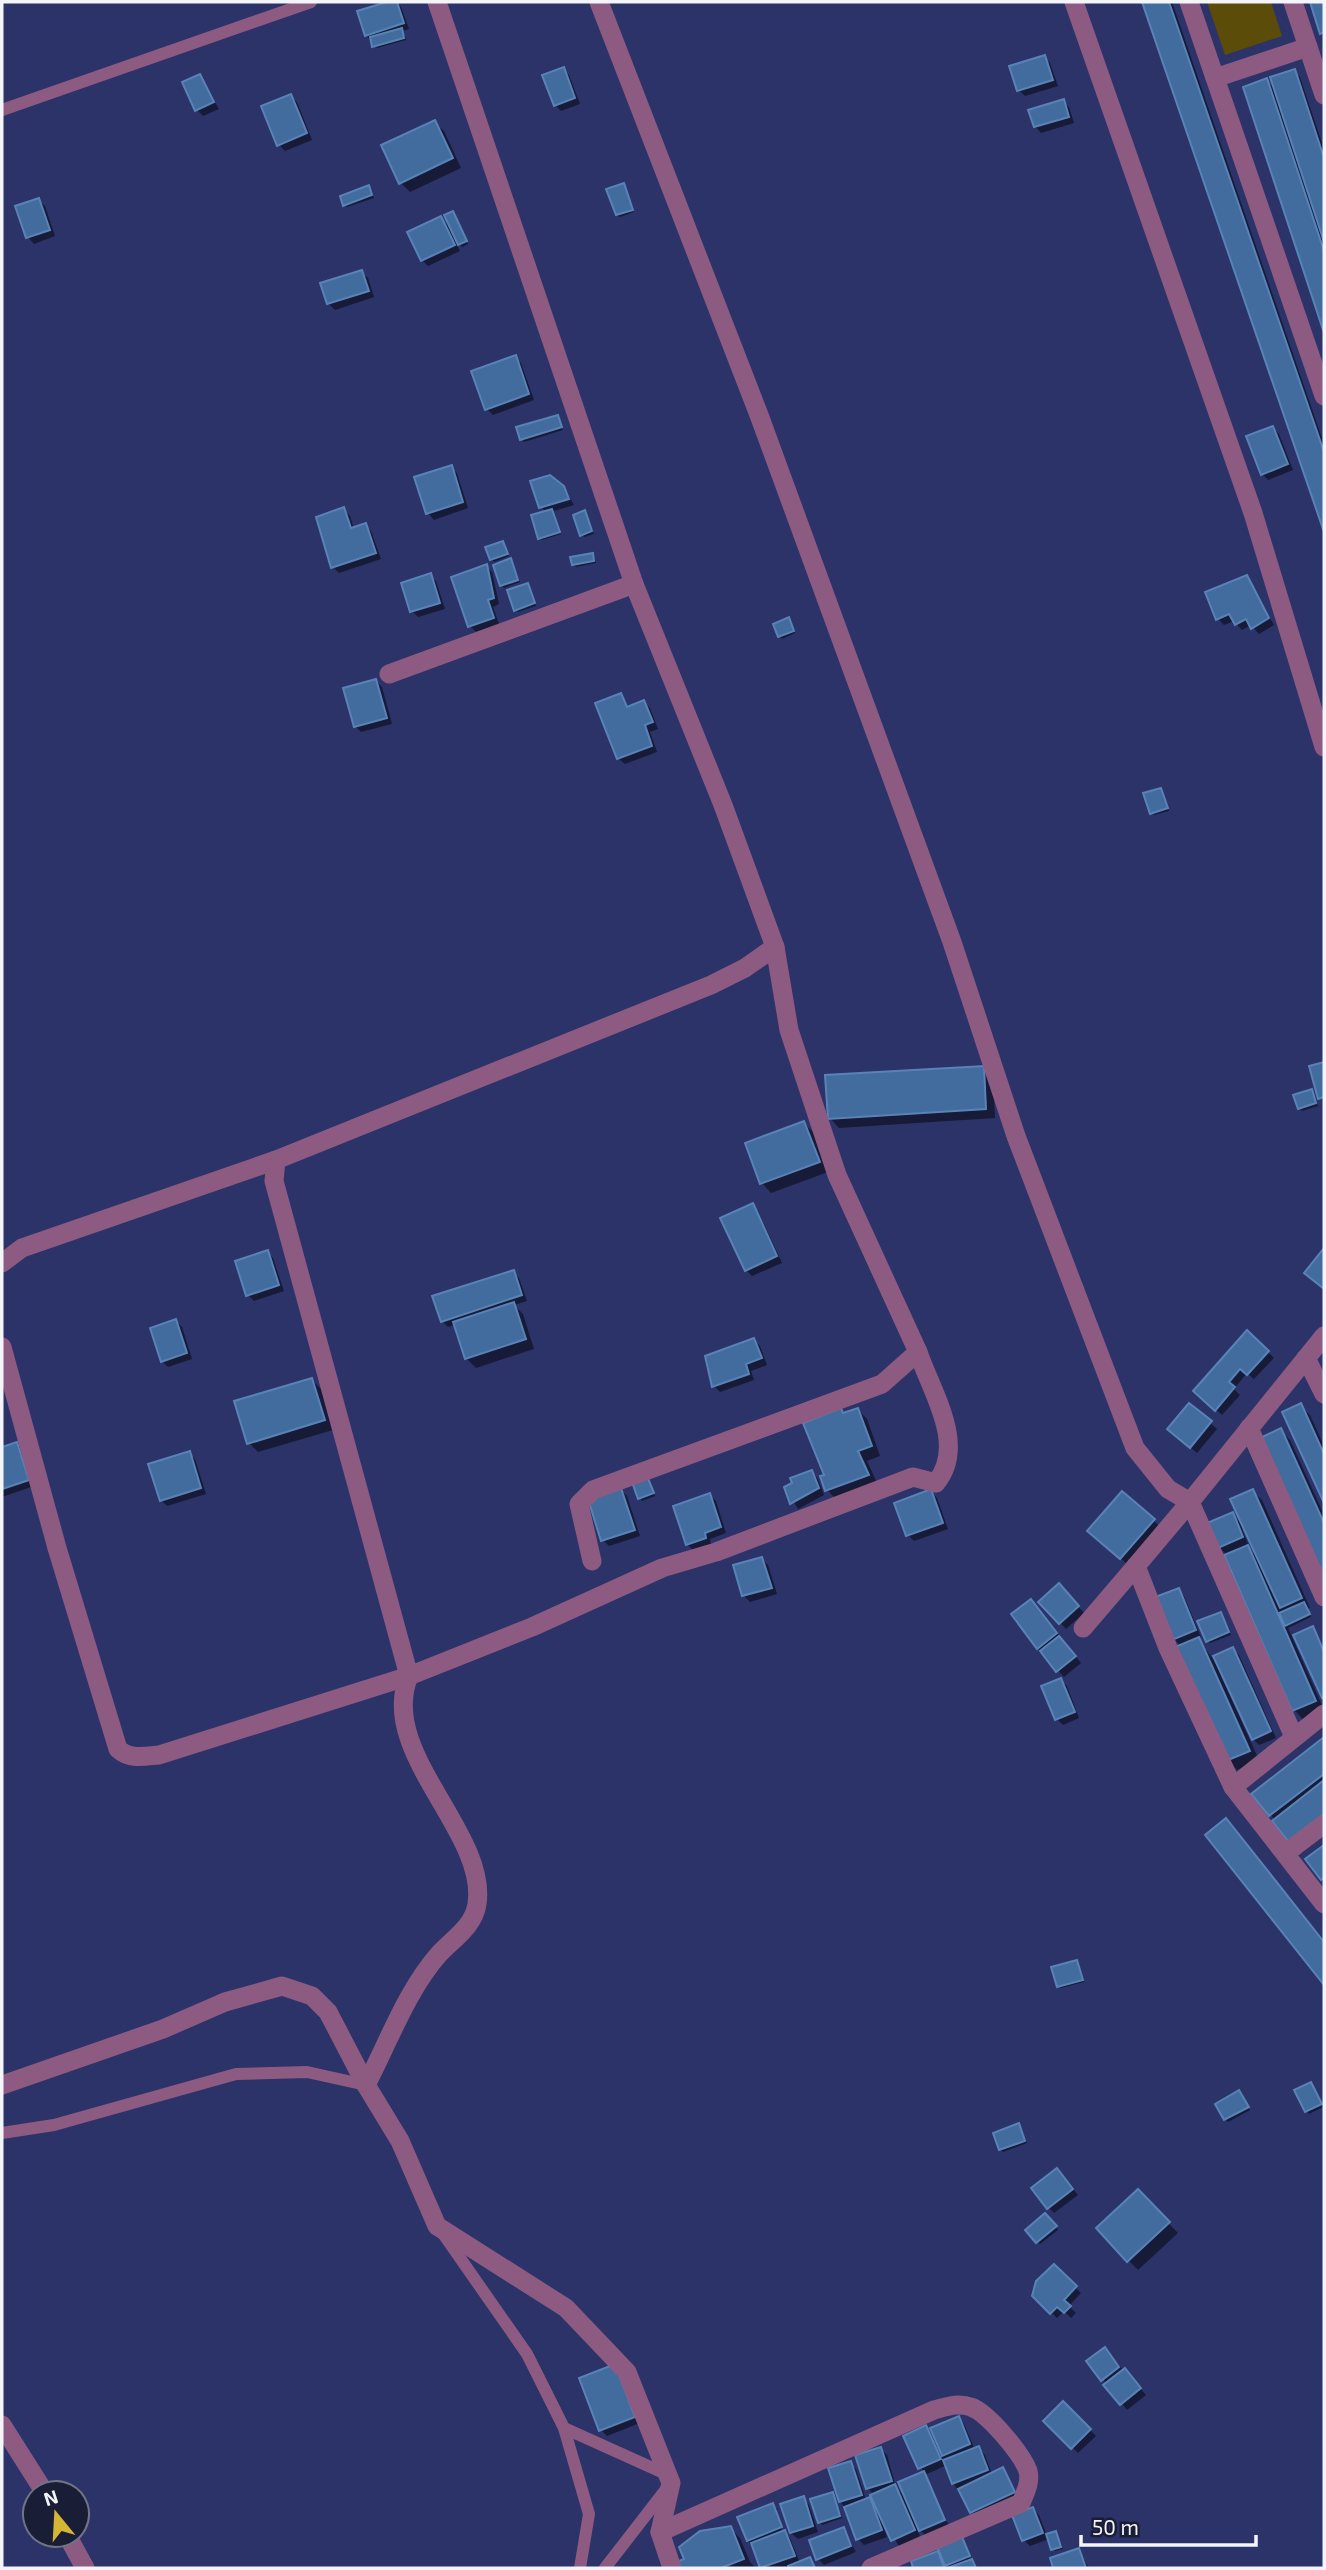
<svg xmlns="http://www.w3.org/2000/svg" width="1326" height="2570" font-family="'Exo 2',sans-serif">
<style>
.green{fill:#5c4c0a}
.shadow{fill:#0007;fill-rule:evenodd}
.building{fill:#436c9e;stroke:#5983b7;stroke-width:2}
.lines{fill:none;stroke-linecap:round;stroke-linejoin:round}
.service{stroke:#8d5a82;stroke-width:12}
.minor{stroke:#8d5a82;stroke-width:19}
</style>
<rect width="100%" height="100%" fill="#2b3368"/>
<!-- green -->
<path class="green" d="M1207,2H1271L1282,36L1225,55Z"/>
<!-- shadow -->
<g class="shadow">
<path d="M396,2L401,7L409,29L403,31L406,40L377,48L366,35L359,13Z"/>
<path d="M1144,2H1172L1324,444V526Z"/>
<path d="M1044,57L1050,63L1058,86L1025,96L1019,90Z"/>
<path d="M563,69L569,75L580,104L561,111L555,105Z"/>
<path d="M1294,71L1300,77L1324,149V327L1245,88L1266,80L1276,90Z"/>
<path d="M199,76L219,109L203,116L197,110Z"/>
<path d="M291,96L297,102L312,140L285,151L279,145Z"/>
<path d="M1063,101L1069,107L1074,123L1041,133L1035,126Z"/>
<path d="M434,122L444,131L461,168L410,192L401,183Z"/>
<path d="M623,185L634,212L620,217L617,215Z"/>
<path d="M369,187L374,198L347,207L344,205Z"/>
<path d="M39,200L45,206L55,236L34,244L28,237L18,207Z"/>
<path d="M455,216L468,244L462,247L454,238L460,251L428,266L422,260L441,218L452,229Z"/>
<path d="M361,272L368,278L374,297L335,310L329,304L323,284Z"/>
<path d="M515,357L521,363L534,400L493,415L487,409Z"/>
<path d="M557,417L563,430L524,442L522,439Z"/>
<path d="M1273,428L1279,434L1293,470L1268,480L1262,474Z"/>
<path d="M451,467L457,473L468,508L434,520L428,513L416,478Z"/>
<path d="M563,487L574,505L554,511L561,534L542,540L540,538L546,512L541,507Z"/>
<path d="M344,509L350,516L354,529L365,525L371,531L381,559L339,573L333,567Z"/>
<path d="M585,512L594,534L584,537L582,535Z"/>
<path d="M503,543L509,556L494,562L491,559Z"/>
<path d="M593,555L596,563L576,567L573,564Z"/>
<path d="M510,561L520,582L504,588L501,585Z"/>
<path d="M486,566L492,572L499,604L493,607L499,624L476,632L470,626Z"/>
<path d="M430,575L436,581L445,609L418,617L412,611Z"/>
<path d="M1246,577L1274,625L1259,634L1251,625L1242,630L1234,621L1224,625L1218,619Z"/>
<path d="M528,585L536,606L518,612L516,610Z"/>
<path d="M788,619L795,633L782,639L780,636Z"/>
<path d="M376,681L382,687L392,724L361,732L355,726Z"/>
<path d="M620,695L629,708L644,702L650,708L658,729L650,732L657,752L625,764L618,758Z"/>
<path d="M1161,790L1169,811L1154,815L1151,813Z"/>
<path d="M983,1067L993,1077L995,1118L839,1128L830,1118Z"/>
<path d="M1311,1091L1318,1106L1302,1111L1299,1108Z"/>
<path d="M804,1123L814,1133L828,1172L771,1193L762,1183Z"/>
<path d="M752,1205L758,1211L782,1263L752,1276L746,1270Z"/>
<path d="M267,1252L273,1258L284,1291L254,1301L248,1295Z"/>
<path d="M513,1272L519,1278L527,1301L514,1305L523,1314L534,1349L476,1368L466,1358L455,1325L448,1327L442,1321Z"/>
<path d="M176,1321L182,1327L192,1359L168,1367L162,1361Z"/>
<path d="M1247,1332L1274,1358L1254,1379L1247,1373L1234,1389L1240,1395L1222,1415L1202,1397Z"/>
<path d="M754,1340L760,1346L767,1365L751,1371L754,1380L720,1392L714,1386Z"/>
<path d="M312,1380L321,1389L333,1430L258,1452L249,1443Z"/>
<path d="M1189,1405L1217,1429L1197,1453L1176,1435Z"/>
<path d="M1301,1406L1310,1415L1324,1446V1499L1285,1413Z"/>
<path d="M858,1410L867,1419L880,1456L867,1461L878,1485L836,1499L827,1490V1476L844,1414Z"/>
<path d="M1280,1430L1290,1440L1324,1515V1574L1262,1438Z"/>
<path d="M16,1444L23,1450L34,1486L2,1497V1449Z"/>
<path d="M189,1453L195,1459L206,1494L167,1506L161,1500Z"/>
<path d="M812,1472L818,1479L824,1495L798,1509L786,1488Z"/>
<path d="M647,1478L655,1496L642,1501L640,1498Z"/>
<path d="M621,1490L627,1496L640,1536L609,1546L603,1540Z"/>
<path d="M931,1491L937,1498L948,1529L914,1541L908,1535Z"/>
<path d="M1252,1491L1262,1500L1310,1608L1308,1609L1311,1617L1288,1628L1324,1710L1303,1719L1294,1710L1228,1556L1219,1547L1232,1514L1243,1525ZM1245,1528L1258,1558L1245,1545L1248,1544L1242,1529Z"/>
<path d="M710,1495L716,1501L726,1533L710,1539L711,1544L693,1550L687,1544Z"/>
<path d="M1153,1520L1159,1526L1127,1564L1096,1537Z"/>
<path d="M762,1559L768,1565L777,1594L750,1602L744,1596Z"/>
<path d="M1178,1590L1184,1596L1201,1637L1197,1638L1213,1659L1233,1649L1239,1655L1276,1738L1259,1745L1253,1739L1224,1675L1221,1676L1259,1760L1237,1770L1228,1760L1182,1647L1174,1639Z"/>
<path d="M1065,1592L1084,1613L1066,1629L1041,1602Z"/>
<path d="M1037,1607L1081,1663L1064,1677L1038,1648Z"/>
<path d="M1220,1614L1231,1635L1210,1643L1207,1641Z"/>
<path d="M1312,1629L1324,1648V1698L1323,1697Z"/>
<path d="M1061,1680L1067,1686L1079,1718L1063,1725L1057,1719Z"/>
<path d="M1324,1740V1836L1302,1853L1254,1794Z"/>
<path d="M1077,1962L1084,1982L1061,1988L1058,1986Z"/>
<path d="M1313,2087L1323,2107L1309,2114L1307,2111Z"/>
<path d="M1242,2095L1250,2110L1228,2122L1225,2119Z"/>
<path d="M1019,2125L1027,2143L1003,2152L1000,2149Z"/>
<path d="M1063,2176L1078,2195L1054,2213L1048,2207Z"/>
<path d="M1138,2192L1178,2233L1138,2270L1098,2229Z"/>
<path d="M1045,2215L1058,2230L1040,2244L1028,2230Z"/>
<path d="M1054,2266L1081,2293L1069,2306L1076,2313L1071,2318L1064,2311L1057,2318L1034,2296Z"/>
<path d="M1107,2352L1146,2395L1127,2410L1089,2362Z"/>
<path d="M614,2366L640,2423L607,2436L601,2430Z"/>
<path d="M1063,2403L1096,2436L1078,2453L1046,2421Z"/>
<path d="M958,2418L964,2424L975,2450L979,2449L985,2455L992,2474L1003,2470L1020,2498L977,2518L953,2483L947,2465L925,2475L949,2526L926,2536L916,2526L920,2536L899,2546L885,2524L883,2525L887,2537L864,2545L858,2539L841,2501L830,2469L850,2463L856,2469L866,2500L878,2508L874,2495L868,2488L881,2449L887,2455L896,2487L906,2498L924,2473L906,2437L926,2427L936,2437Z"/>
<path d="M832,2494L842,2518L822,2525L820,2522Z"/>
<path d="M803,2498L809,2505L818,2532L798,2539L791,2533L783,2505Z"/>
<path d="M773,2505L778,2510H774L784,2536L787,2534L790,2538L800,2563L810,2559L815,2568H762L748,2540Z"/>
<path d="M1033,2509L1039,2515L1047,2536L1056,2533L1063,2549L1055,2551L1049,2539L1030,2546L1024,2540Z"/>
<path d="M730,2528L740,2538L750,2562L756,2568H678Z"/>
<path d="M843,2529L856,2552L824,2565L818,2559Z"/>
<path d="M961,2539L970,2559L978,2568H915L913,2562L937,2553L945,2561Z"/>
<path d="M1078,2550L1089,2568H1055L1052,2559Z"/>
</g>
<!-- building -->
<g class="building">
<path d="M387,2H397L404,23L365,36L357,11Z"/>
<path d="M1142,2H1169L1324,452V532Z"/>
<path d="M1310,2H1324V32L1320,34Z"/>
<path d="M402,28L404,38L372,47L370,37Z"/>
<path d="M1045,55L1053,80L1017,91L1009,66Z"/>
<path d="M564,67L575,98L554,106L542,75Z"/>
<path d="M1295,69L1324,158V242L1270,77Z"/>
<path d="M200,74L214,102L195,111L182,82Z"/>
<path d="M1267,78L1324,251V333L1243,87Z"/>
<path d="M291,94L307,133L277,146L261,106Z"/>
<path d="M1064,99L1069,117L1034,127L1028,110Z"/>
<path d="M435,120L453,158L399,184L381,145Z"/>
<path d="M624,183L633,210L616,215L606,189Z"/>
<path d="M369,185L372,195L343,206L340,196Z"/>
<path d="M39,198L50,230L26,238L15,206Z"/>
<path d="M453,211L467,241L458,245L444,215Z"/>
<path d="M441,216L455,245L421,261L407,232Z"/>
<path d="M362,270L369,291L327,304L320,283Z"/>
<path d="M516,355L529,394L485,410L471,371Z"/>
<path d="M558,415L562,427L520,440L516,427Z"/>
<path d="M1273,426L1288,464L1261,475L1246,436Z"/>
<path d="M452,465L463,502L426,514L414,477Z"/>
<path d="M550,475L564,486L569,499L539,508L530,481Z"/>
<path d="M344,507L351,528L366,523L376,553L331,568L316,517Z"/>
<path d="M552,509L560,532L538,539L531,515Z"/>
<path d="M585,510L592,531L580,536L573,515Z"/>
<path d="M503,541L508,554L490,560L485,547Z"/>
<path d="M593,553L594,561L572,565L570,557Z"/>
<path d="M511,558L518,580L500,586L493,565Z"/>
<path d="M487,564L494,598L488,600L494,618L468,627L451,577Z"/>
<path d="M431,573L440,603L410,612L401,583Z"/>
<path d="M1247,575L1269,618L1251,629L1246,619L1235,625L1229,614L1216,620L1205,592Z"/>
<path d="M528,583L535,603L514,611L507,590Z"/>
<path d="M789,617L794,631L778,637L773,624Z"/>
<path d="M376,679L387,718L354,727L343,688Z"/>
<path d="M621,693L627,707L644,700L653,722L645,725L652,746L617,759L595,703Z"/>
<path d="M1161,788L1168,808L1150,814L1143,793Z"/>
<path d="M1324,1062V1097L1318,1099L1309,1066Z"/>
<path d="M984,1066L986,1109L828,1119L825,1075Z"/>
<path d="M1312,1089L1316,1103L1298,1109L1293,1095Z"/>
<path d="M804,1121L820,1162L760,1184L745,1143Z"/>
<path d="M753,1203L777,1256L745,1271L720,1218Z"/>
<path d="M1324,1248V1289L1304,1273Z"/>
<path d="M268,1250L279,1285L246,1296L235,1261Z"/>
<path d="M514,1270L522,1295L441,1322L432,1296Z"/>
<path d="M514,1302L526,1339L465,1359L453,1322Z"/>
<path d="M176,1319L187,1353L161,1362L150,1328Z"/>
<path d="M1247,1330L1269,1351L1247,1375L1240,1369L1229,1382L1235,1387L1215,1411L1193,1391Z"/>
<path d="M754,1338L762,1358L746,1364L749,1374L712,1387L705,1356Z"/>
<path d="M312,1378L325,1420L247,1444L234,1401Z"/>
<path d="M1189,1403L1212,1421L1190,1448L1167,1429Z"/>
<path d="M1301,1403L1324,1454V1503L1282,1412Z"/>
<path d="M841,1408L843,1413L858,1408L872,1446L858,1451L869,1475L825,1491L820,1476L824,1475L803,1423Z"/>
<path d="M1281,1428L1324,1523V1578L1260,1438Z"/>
<path d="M17,1442L29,1480L2,1489V1447Z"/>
<path d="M190,1451L201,1488L160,1501L148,1464Z"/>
<path d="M812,1470L819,1488L790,1504L784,1487L792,1483L790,1478Z"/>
<path d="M647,1476L654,1493L638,1499L632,1482Z"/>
<path d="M621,1488L635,1530L601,1541L588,1499Z"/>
<path d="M931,1489L943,1523L906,1536L894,1503Z"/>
<path d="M1253,1489L1302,1598L1280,1608L1230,1499Z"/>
<path d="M1122,1491L1155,1519L1120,1559L1087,1531Z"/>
<path d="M710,1493L721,1527L705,1533L706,1538L686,1545L673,1506Z"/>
<path d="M1233,1512L1243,1537L1218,1548L1207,1523Z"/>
<path d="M1248,1545L1316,1701L1292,1711L1224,1555Z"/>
<path d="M762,1557L772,1588L742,1596L733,1565Z"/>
<path d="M1059,1583L1079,1606L1059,1624L1038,1602Z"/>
<path d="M1179,1588L1196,1630L1172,1640L1155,1597Z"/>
<path d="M1031,1599L1057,1633L1037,1649L1011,1614Z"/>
<path d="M1304,1602L1310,1614L1285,1626L1279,1613Z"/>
<path d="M1221,1612L1229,1632L1206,1642L1197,1621Z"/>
<path d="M1313,1626L1324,1652V1696L1322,1698L1293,1635Z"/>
<path d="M1059,1636L1076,1656L1056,1672L1040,1651Z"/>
<path d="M1199,1637L1250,1751L1226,1761L1175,1647Z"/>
<path d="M1233,1647L1271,1731L1252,1740L1213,1656Z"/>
<path d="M1061,1678L1075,1712L1055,1720L1041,1686Z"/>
<path d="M1324,1737V1774L1269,1816L1251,1794Z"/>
<path d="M1324,1780V1814L1288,1841L1272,1821Z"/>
<path d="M1226,1818L1324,1942V1985L1205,1835Z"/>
<path d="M1324,1845V1877L1321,1880L1305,1859Z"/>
<path d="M1077,1960L1083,1980L1057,1987L1051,1967Z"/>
<path d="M1311,2082L1322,2104L1305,2112L1294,2090Z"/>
<path d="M1239,2090L1249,2107L1224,2120L1215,2104Z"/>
<path d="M1019,2123L1025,2141L999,2150L993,2133Z"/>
<path d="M1057,2168L1073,2189L1047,2209L1031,2188Z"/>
<path d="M1138,2189L1170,2222L1127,2262L1096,2228Z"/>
<path d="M1045,2213L1057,2226L1036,2243L1025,2230Z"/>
<path d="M1054,2264L1077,2286L1064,2300L1071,2306L1064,2313L1057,2307L1050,2314L1032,2296L1036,2281Z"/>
<path d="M1105,2347L1119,2367L1101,2381L1086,2361Z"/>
<path d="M615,2364L635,2417L599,2431L579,2378Z"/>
<path d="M1125,2368L1141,2388L1120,2405L1103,2385Z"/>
<path d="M1063,2401L1091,2429L1071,2449L1043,2421Z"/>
<path d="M959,2416L970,2444L942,2456L930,2428Z"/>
<path d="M926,2425L941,2459L918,2469L903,2436Z"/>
<path d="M979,2446L988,2470L952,2484L943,2460Z"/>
<path d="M881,2447L892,2481L866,2489L855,2455Z"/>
<path d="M851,2461L862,2495L839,2502L828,2468Z"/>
<path d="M1003,2467L1015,2492L970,2513L958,2489Z"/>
<path d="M924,2471L945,2520L919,2531L898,2482Z"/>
<path d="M895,2484L915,2530L891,2541L870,2495Z"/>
<path d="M833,2492L840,2516L818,2523L810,2499Z"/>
<path d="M804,2496L813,2526L790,2533L780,2504Z"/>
<path d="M870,2497L882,2530L856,2540L844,2507Z"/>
<path d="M773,2503L782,2527L747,2541L737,2517Z"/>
<path d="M1033,2507L1043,2533L1022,2541L1012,2515Z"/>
<path d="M731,2526L744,2559L721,2568H676L674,2563L684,2559L679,2547L700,2531Z"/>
<path d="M844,2527L851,2546L816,2560L809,2540Z"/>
<path d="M785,2530L795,2556L760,2568L751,2543Z"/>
<path d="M1056,2531L1061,2547L1051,2550L1046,2534Z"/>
<path d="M962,2537L970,2556L945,2566L937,2547Z"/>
<path d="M1079,2548L1086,2568H1053L1050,2558Z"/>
<path d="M938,2551L944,2568H913L911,2561Z"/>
<path d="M810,2557L815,2568H788V2566Z"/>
<path d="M972,2559L976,2568H947Z"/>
</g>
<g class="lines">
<!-- service -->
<g class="service">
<path d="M2,110L311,2"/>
<path d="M2,2133L54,2125L236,2074L307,2072L366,2085"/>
<path d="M444,2235L527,2354L564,2428L589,2514L580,2568"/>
<path d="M564,2428L666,2474"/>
<path d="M605,2568L667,2488"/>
</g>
<!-- minor -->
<g class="minor">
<path d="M599,2L759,415L952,942L1016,1136L1135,1448L1168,1489L1190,1502L1324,1336"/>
<path d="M1074,2L1253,513L1324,747"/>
<path d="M1189,2L1324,396"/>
<path d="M1293,2L1324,95"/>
<path d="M1215,78L1308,47"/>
<path d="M389,674L634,584"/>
<path d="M2,1263L22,1248L276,1160"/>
<path d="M2,1347L57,1548L118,1749C130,1760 145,1756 159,1755L409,1676L532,1627L662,1568L716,1552L913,1477L936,1483C967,1445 932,1393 918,1352"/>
<path d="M1306,1358L1324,1394"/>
<path d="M1249,1428L1324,1597"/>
<path d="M592,1561L579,1504L593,1490L882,1384L918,1352L837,1175L789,1030L775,947"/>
<path d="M1083,1628L1136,1566"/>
<path d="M1294,1737L1190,1502L1136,1566L1168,1648L1233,1787L1324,1904"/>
<path d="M1233,1787L1324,1714"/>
<path d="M1286,1853L1324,1824"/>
<path d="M2,2085L163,2029L225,2002L282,1986L312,1996L328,2012L366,2085L400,2141L437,2226L566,2308L627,2372L671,2483L660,2532L672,2568"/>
<path d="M366,2085C388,2043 407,1990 439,1954C453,1939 474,1926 477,1904C488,1832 377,1752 409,1676L274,1181L276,1160L711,985L745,968L775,947L723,805L634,584L437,2"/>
<path d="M2,2425L45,2493"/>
<path d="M660,2532L934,2410C946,2407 958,2402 971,2407C988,2413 1022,2454 1028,2471C1031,2482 1025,2493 1021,2503L871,2568"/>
<path d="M67,2535L85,2568"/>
</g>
</g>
<!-- border -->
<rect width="1326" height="2570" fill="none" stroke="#f3f5fb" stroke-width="7"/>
<!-- north arrow -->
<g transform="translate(56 2514) rotate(342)"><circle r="33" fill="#191e36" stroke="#707485" stroke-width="2"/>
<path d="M0-5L12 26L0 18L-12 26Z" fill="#d5b534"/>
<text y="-10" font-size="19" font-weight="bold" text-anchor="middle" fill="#f3f5fb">N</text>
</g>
<!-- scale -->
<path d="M1081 2535v10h175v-10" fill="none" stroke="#f3f5fb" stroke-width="3.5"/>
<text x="1092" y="2535" font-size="21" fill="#f3f5fb" stroke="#191e36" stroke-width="5" paint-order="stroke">50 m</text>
</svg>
